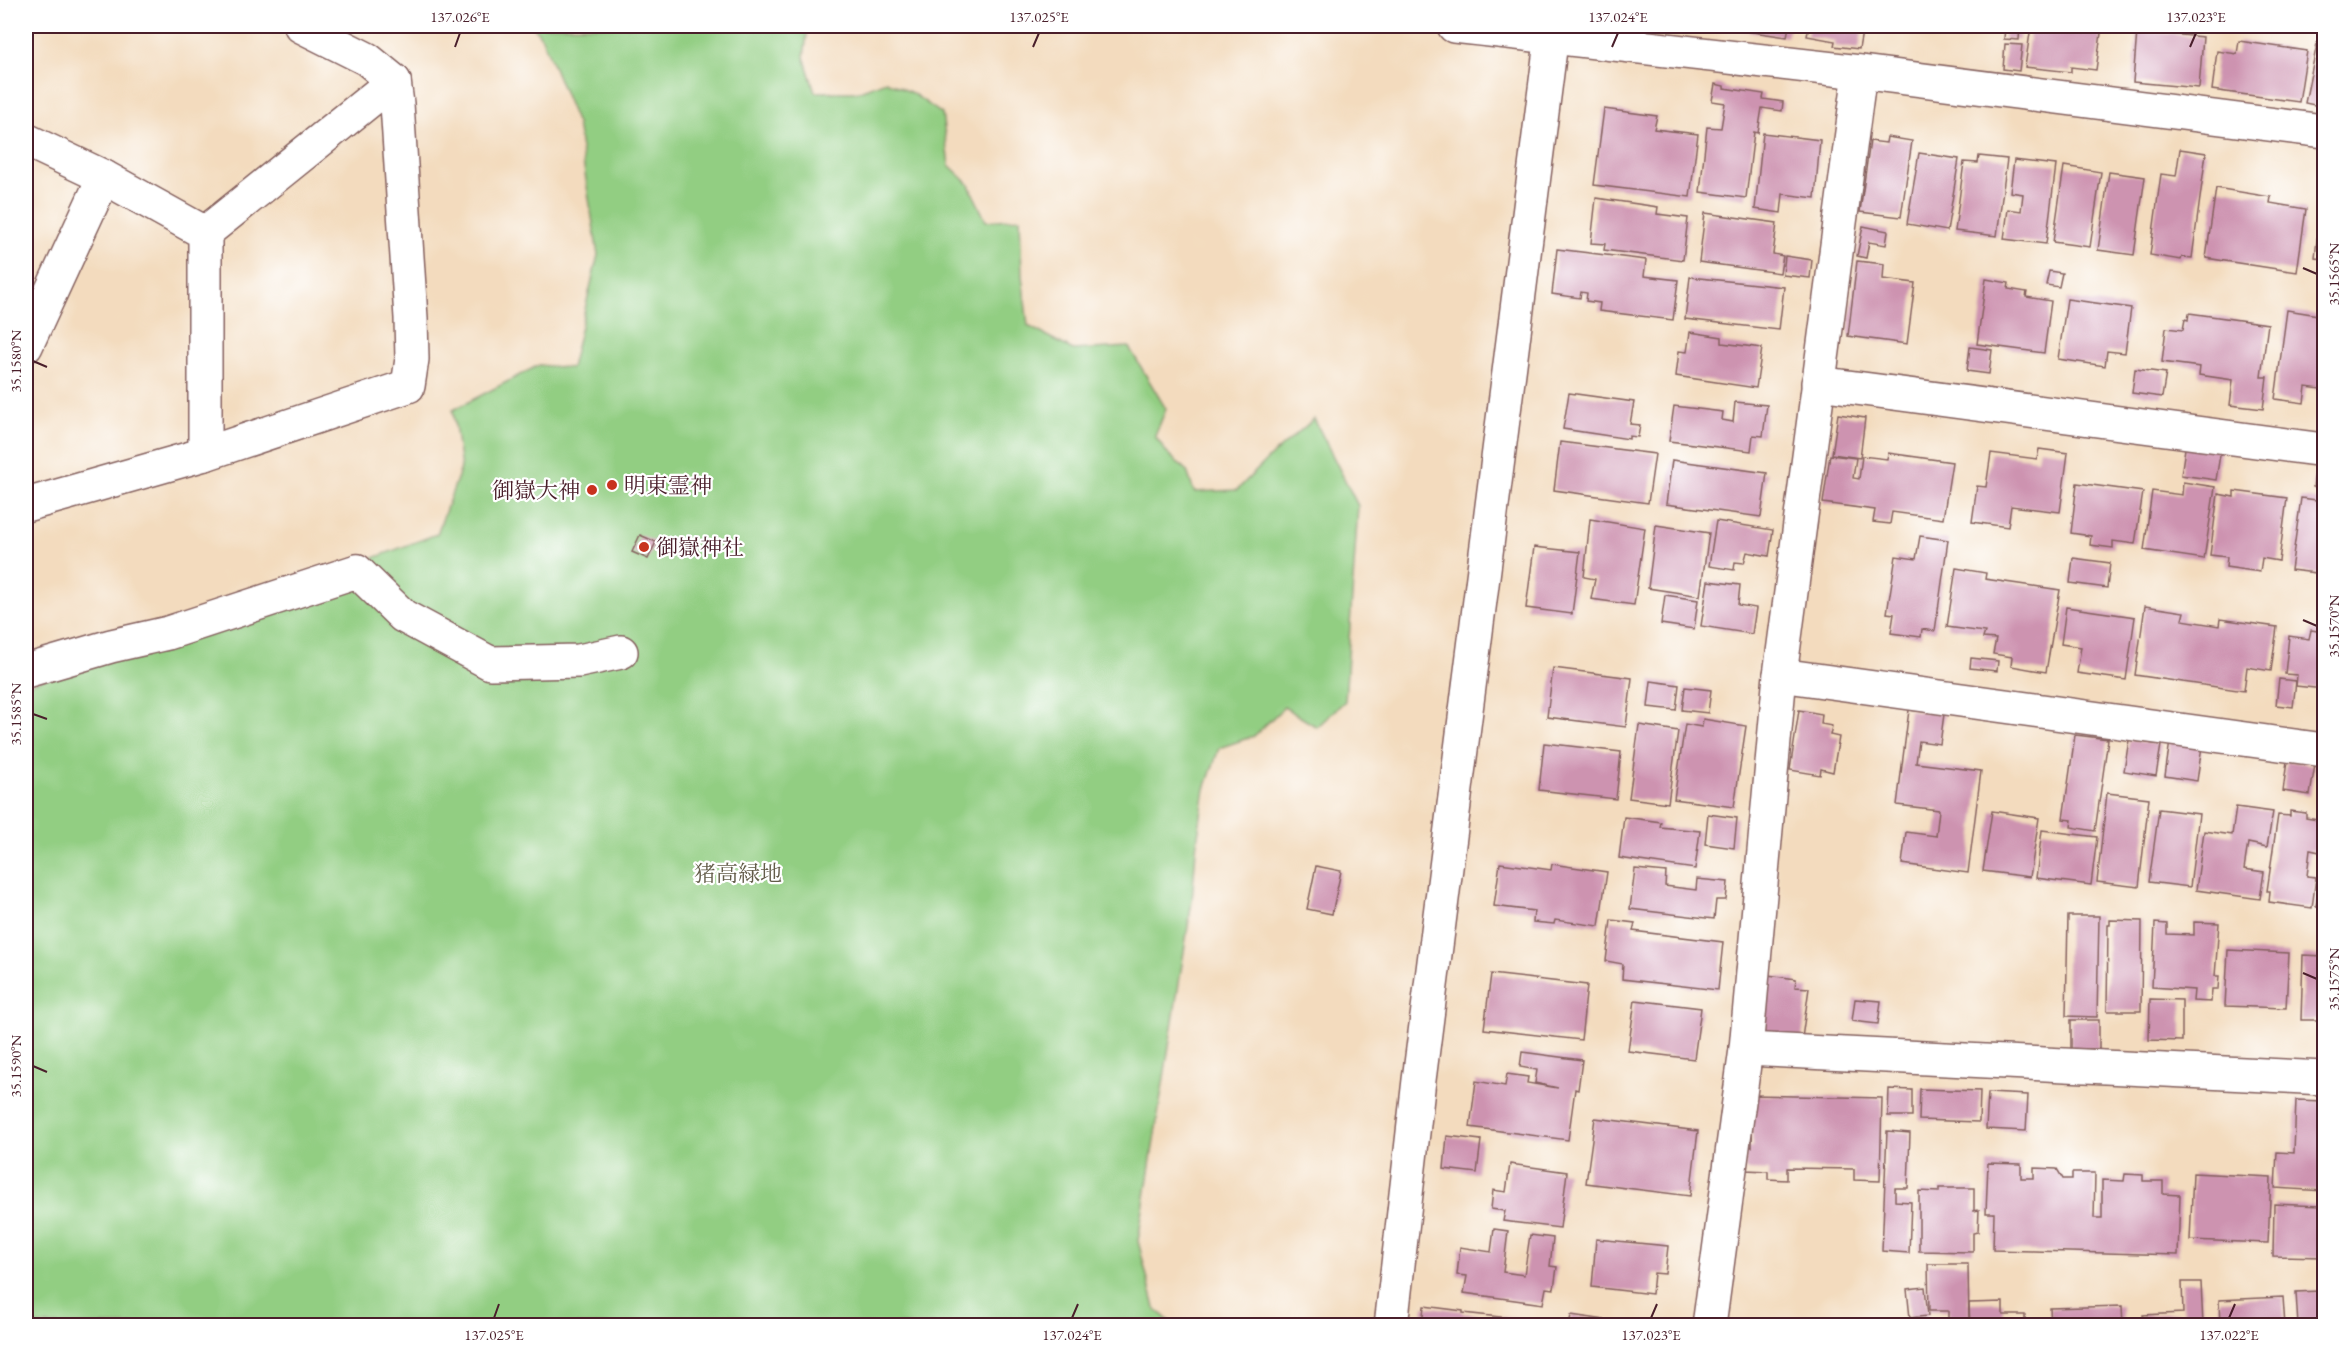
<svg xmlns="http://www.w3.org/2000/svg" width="2350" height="1351" font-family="'EB Garamond','Noto Serif JP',serif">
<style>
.green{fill:#92ce82;stroke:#6e7656;stroke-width:1.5}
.building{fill:#cd93b0}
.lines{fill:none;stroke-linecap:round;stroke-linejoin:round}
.minor-casing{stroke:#85615e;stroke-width:36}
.minor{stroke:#fff;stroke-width:33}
.ticks{fill:none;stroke:#4a1f2b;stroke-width:2}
.poi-dot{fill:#c8321e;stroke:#fff;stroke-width:2}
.labels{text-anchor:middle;stroke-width:4.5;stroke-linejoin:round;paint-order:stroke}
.poi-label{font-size:22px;fill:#4a1f2b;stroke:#fff;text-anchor:start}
.park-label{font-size:22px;fill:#635c49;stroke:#fff}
.neatline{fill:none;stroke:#4a1f2b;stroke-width:2}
.ticks-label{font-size:15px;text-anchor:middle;fill:#4a1f2b}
</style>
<rect width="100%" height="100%" fill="#fff"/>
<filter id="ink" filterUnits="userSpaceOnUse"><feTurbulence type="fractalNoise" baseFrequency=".0167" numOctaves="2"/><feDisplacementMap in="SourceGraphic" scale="12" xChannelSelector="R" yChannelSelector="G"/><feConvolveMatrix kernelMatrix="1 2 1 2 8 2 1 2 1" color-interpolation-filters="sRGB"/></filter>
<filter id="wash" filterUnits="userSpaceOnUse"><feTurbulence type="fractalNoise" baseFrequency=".008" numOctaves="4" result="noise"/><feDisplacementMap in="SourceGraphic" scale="24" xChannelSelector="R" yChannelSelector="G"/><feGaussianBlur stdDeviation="1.35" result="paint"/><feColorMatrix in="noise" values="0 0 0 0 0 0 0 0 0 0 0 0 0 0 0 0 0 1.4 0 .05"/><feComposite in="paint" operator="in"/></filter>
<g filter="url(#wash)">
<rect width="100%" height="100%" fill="#f3dbbe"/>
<!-- green -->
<path class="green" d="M533,26H808L804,57L815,92H857L886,81L912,93L942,114L949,165L968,183L986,221L1020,218L1022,276L1028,326L1073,350L1129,347L1166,409L1155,436L1167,453L1187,471L1194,492L1237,490L1271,456L1314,419L1358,506L1345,701L1317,727L1284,707L1254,736L1219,748L1205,789L1196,849L1192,901L1138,1241L1155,1308L1173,1325H26V685L203,623L437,534L461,468L453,410L539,365L571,368L598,255L577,124L542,38Z"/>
<g id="blocks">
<!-- building -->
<g class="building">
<path d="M1726,26H1789L1787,37L1726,28Z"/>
<path d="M1809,26H1863L1859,49L1834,46L1835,41L1807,36Z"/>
<path d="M2005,26H2020L2019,40L2004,39Z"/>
<path d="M2031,26L2073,28L2074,26H2102L2096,70L2071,67V72L2025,67Z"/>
<path d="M2137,31L2203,37L2199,88L2133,82Z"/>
<path d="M2319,34L2324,35V107L2305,103Z"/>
<path d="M2239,41L2307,51L2299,102L2212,90L2217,51L2237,54Z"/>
<path d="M2005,44L2022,45L2019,71L2003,69Z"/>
<path d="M1715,84L1724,86V88L1764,94L1763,99L1783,102L1782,111L1762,108L1758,133L1754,132L1746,198L1700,192L1707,127L1721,128L1725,103L1712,101Z"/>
<path d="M1604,109L1657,116L1654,129L1698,134L1690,197L1594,185Z"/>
<path d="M1763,133L1820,140L1815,198L1783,194L1781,213L1755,209Z"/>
<path d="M1887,137L1912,141L1901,217L1860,212L1870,141L1886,143Z"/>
<path d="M2180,149L2206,153L2192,258L2182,257L2181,260L2150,255L2161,174L2176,176Z"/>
<path d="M1919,153L1959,159L1947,231L1907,224Z"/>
<path d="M1979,156L2007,159L1997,236L1955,231L1964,162L1978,163Z"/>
<path d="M2014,160L2056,165L2046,244L2004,239L2008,209L2021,211L2023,194L2010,192Z"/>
<path d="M2064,166L2101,172L2090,247L2053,242Z"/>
<path d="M2109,172L2145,177L2134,255L2098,250Z"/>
<path d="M2216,188L2271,197L2270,203L2306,209L2297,272L2206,258Z"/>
<path d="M1596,198L1658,207L1657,214L1688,218L1683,260L1604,250L1605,244L1591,243Z"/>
<path d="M2321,204H2324V259L2315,258Z"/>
<path d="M1705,213L1777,223L1773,254L1783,256L1780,273L1699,262Z"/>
<path d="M1863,226L1888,231L1886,245L1869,242L1866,258L1857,256Z"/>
<path d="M1557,249L1646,260L1644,276L1678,280L1673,320L1599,311L1600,303L1586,301L1587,293L1581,292L1580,298L1552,294Z"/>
<path d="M1785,256L1812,260L1810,278L1783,275Z"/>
<path d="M1857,261L1884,264L1883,279L1915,283L1907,344L1848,336Z"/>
<path d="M2049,271L2062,273L2059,287L2046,285Z"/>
<path d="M1690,277L1784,287L1779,330L1685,319Z"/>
<path d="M1986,279L2009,283L2008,289L2027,292L2026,297L2051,301L2044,353L1977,344Z"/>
<path d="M2067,299L2131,308L2125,353L2107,351L2105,366L2058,359Z"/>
<path d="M2287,310L2324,316V367L2321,389L2306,387L2304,403L2275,399Z"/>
<path d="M2189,313L2268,324L2261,377H2267L2263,409L2230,405L2233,380L2199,375L2200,367L2162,362L2166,328L2183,330L2185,319L2188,320Z"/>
<path d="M1690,332L1722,337V343L1762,348L1756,388L1676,376L1679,351L1687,352Z"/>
<path d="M1970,347L1992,350L1989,374L1967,371Z"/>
<path d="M2135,369L2166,373L2162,397L2132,393Z"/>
<path d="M1569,393L1634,402L1630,424L1640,425L1638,437L1629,436V439L1563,429Z"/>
<path d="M1735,402L1767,405L1763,436L1753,435L1751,451L1669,441L1674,406L1723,412L1722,420L1733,422Z"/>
<path d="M1838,414L1865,418L1860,458L1832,454Z"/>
<path d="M1560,442L1655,454L1648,503L1554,490Z"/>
<path d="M2186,442L2221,448L2216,480L2181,475Z"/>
<path d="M2039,449L2068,453L2060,512L2011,506L2008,527L1972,522L1977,486L1986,487L1991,453L2037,459Z"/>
<path d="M1888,453L1952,462L1943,519L1892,512L1890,524L1873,522L1875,510L1823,503L1830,455L1856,458L1853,478L1859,479L1862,456L1887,459Z"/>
<path d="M2317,459L2324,461V489L2313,487Z"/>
<path d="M1672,460L1767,473L1761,517L1666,504Z"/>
<path d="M2183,482L2215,487L2204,559L2144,550L2152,491L2182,495Z"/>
<path d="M2077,483L2143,492L2135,544L2113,541V548L2090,545L2091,536L2071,533Z"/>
<path d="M2234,491L2287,498L2279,561L2262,558L2260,572L2226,567L2227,557L2210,555L2218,494L2234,497Z"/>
<path d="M2301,498L2324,501V574L2291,570Z"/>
<path d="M1590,519L1645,528L1634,605L1591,599L1595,579L1584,577Z"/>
<path d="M1716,521L1773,530L1769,556L1747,552L1744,563L1735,562L1734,570L1709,566Z"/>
<path d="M1656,525L1709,533L1700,596L1648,588Z"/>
<path d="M640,535L656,542L648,559L632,552Z"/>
<path d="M1920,536L1948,540L1935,631L1922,629L1921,637L1891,633L1894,614L1887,613L1896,556L1916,559Z"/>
<path d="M1534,547L1580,552L1572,614L1526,608Z"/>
<path d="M2073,558L2110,563L2107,588L2070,583Z"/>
<path d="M1956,568L1986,573L1985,579L2060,590L2046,672L2011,666L2012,657L1993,654L1996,639L1983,638L1985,632L1947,627Z"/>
<path d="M1708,581L1740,585L1738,605L1756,608L1752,634L1701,626Z"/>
<path d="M1665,595L1698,600L1694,629L1661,624Z"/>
<path d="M2145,606L2184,612L2182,620L2219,626L2220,619L2277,627L2271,671L2247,667L2244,691L2135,675Z"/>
<path d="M2066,607L2135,617L2126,680L2077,673L2081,647L2061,644Z"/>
<path d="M2311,630L2324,632V689L2296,686L2297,675L2285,674L2289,636L2309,639Z"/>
<path d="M1971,658L1998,661L1997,671L1970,668Z"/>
<path d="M1553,668L1632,678L1626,727L1547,717Z"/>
<path d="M2279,679L2296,681L2293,707L2276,705Z"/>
<path d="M1651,681L1679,685L1676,710L1648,707Z"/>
<path d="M1685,687L1711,690L1708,713L1682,710Z"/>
<path d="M1799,710L1822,714L1821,724L1832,726L1830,735L1839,737L1833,772L1821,769L1820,775L1790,770Z"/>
<path d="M1909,710L1944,714L1940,744L1919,741L1916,763L1981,771L1968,873L1902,864L1906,832L1936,836L1939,810L1897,805Z"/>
<path d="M1703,719L1746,726L1734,807L1674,799L1685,724L1702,727Z"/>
<path d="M1639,725L1678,731L1668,803L1629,798Z"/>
<path d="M2075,735L2108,739L2095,831L2071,827L2072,820L2063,819Z"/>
<path d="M2129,740L2161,745L2156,776L2124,771Z"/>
<path d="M2170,741L2202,746L2197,781L2165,776Z"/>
<path d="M1544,743L1621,752L1616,799L1539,790Z"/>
<path d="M2287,761L2315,765L2310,795L2283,791Z"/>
<path d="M2107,793L2149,798L2139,887L2097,882Z"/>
<path d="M2236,807L2273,812L2267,847L2248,843L2244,869L2264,872L2260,899L2196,890L2204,831L2232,835Z"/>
<path d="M2159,809L2199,814L2190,887L2149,882Z"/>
<path d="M1992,811L2039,818L2030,877L1983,871Z"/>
<path d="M2290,811L2306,813V818L2324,821L2320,852L2310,850L2307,876L2316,877L2312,908L2269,902L2270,891H2267L2278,815L2290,816Z"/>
<path d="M1708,814L1737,818L1734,848L1705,844Z"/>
<path d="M1624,817L1661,822L1660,827L1700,831L1695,869L1619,858Z"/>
<path d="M2042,830L2097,837L2091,885L2036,878Z"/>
<path d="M1500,863L1551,870L1552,864L1607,872L1599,926L1555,920L1554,924L1533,922L1534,911L1494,906Z"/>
<path d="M1316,866L1341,871L1332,914L1307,909Z"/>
<path d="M1635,869L1666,872L1665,886L1696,890L1697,879L1728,882L1726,900H1716L1714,919L1630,909Z"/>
<path d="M2320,882L2324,883V908L2316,906Z"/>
<path d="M2068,916H2099L2097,1017L2066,1016Z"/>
<path d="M1611,920L1635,923L1633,931L1723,942L1718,990L1622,979L1623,964L1606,961Z"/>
<path d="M2110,920L2142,921L2141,1011H2107L2108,925H2110Z"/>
<path d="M2194,922L2219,923L2215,976H2219L2218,989H2212L2211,1002L2193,1001L2194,990L2152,987L2155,923L2167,924V934L2194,935Z"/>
<path d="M2228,950L2289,953L2286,1008L2225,1006Z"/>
<path d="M2303,955L2324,956V1020H2301Z"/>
<path d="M1491,974L1587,985L1581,1040L1484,1029Z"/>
<path d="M1768,975L1796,979L1795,987L1809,988L1802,1038L1761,1033Z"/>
<path d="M1855,999L1881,1001L1878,1024L1852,1021Z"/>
<path d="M2150,999L2182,1000V1041L2149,1040Z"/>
<path d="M1635,1000L1701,1008L1694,1059L1628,1051Z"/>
<rect x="2071" y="1020" width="28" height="29"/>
<path d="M1522,1052L1582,1060L1578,1090L1575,1089L1568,1140L1470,1127L1476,1081L1505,1086L1507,1074L1528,1077L1527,1083L1558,1088L1535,1083L1537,1070L1520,1067Z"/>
<path d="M1889,1089L1912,1090V1116H1888Z"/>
<path d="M1920,1089L1980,1091L1979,1122L1919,1120Z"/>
<path d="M1988,1093L2028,1095L2026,1131L1986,1129Z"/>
<path d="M1753,1095L1882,1098L1880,1181L1854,1180V1169L1787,1168V1180L1768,1179V1171L1745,1170V1147H1752Z"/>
<path d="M2296,1100L2324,1101V1191L2275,1188L2277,1152L2294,1153Z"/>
<path d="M1595,1118L1698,1131L1690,1196L1586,1183Z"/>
<path d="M1887,1131L1910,1133L1908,1188H1895V1201L1911,1202L1909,1253L1882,1251Z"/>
<path d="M1447,1136L1481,1140L1477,1173L1444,1169Z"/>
<path d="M1988,1163L2021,1164V1178H2034V1168L2057,1169L2063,1179H2072V1173H2095L2094,1218H2102V1180L2124,1181L2125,1174L2143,1175V1181H2163V1194L2180,1195L2178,1255L1993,1250L1994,1213H1986Z"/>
<path d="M1510,1164L1567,1172L1560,1228L1503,1221L1505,1211L1491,1209L1493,1190L1506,1192Z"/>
<path d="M2193,1173L2271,1177L2268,1243L2190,1240Z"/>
<path d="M1939,1188H1974V1211L1979,1210L1978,1232L1973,1233V1252L1919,1251V1191L1939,1192Z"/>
<path d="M2274,1204L2321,1206V1215H2324V1257L2273,1256Z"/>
<path d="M1494,1229L1508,1231L1503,1272L1524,1275L1530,1235L1553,1238L1550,1266L1557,1267L1554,1289L1546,1288L1543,1304L1464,1293L1467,1276L1457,1275L1460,1247L1491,1252Z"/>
<path d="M1596,1239L1668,1246L1665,1274L1654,1273L1652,1294L1592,1287Z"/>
<path d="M1928,1264H1968L1969,1326H1948V1311H1929Z"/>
<path d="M2182,1282H2201L2203,1326H2143V1315L2183,1313Z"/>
<path d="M1925,1287L1928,1316L1910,1318L1907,1289Z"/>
<path d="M2320,1291V1296H2324V1326H2298L2296,1292Z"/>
<path d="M2283,1297L2285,1326H2220L2219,1300Z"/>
<path d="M2003,1302V1315H2025V1326H1970L1969,1303Z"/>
<path d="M1424,1306L1463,1311V1313L1547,1322V1326H1422Z"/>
<path d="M2122,1306L2123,1326H2051L2050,1308Z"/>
<path d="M1571,1315L1632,1324V1326H1569Z"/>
</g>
</g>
</g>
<g filter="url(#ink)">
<use href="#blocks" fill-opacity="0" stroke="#85615e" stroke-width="1.5"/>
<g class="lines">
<defs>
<g id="minor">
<path d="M1454,26L1860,72L2324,131"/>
<path d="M26,140L104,177L205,233V454"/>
<path d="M205,233L394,81"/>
<path d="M26,346L104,177"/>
<path d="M1818,383L2324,450"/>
<path d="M26,505L205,454L408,386L412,359L411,318L397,104L394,81L367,59L301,26"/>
<path d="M26,671L111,646L168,633L357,571L403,616L490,663L579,661L621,652"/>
<path d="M1780,675L2324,750"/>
<path d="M1746,1049L2324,1078"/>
<path d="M1391,1326L1419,1080L1553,26"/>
<path d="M1709,1326L1746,1049L1780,675L1860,72"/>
</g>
</defs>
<!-- minor casing -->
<use href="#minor" class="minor-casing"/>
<!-- minor -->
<use href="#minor" class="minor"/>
</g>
</g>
<!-- ticks -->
<path class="ticks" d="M455,47L460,33M1033,47L1039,33M1612,47L1618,33M2190,47L2196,33M2303,268L2317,274M33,361L47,367M2303,620L2317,626M33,714L47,719M2303,973L2317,979M33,1066L47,1072M494,1318L499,1304M1072,1318L1078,1304M1651,1318L1657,1304M2229,1318L2235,1304"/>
<!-- markers -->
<g class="poi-dot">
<circle cx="612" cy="485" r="6"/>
<circle cx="592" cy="490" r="6"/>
<circle cx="644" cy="547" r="6"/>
</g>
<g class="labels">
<!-- poi labels -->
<g class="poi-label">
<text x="624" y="493">明東霊神</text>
<text x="580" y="498" text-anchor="end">御嶽大神</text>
<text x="656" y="555">御嶽神社</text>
</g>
<!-- park labels -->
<g class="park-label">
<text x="738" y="881">猪高緑地</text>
</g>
</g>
<!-- margin -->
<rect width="2350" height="1351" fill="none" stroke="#fff" stroke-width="66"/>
<rect x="33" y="33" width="2284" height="1285" class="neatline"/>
<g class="ticks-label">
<text x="460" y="22">137.026°E</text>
<text x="1039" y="22">137.025°E</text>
<text x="1618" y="22">137.024°E</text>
<text x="2196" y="22">137.023°E</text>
<text transform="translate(2334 274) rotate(-90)" y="5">35.1565°N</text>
<text transform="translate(16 361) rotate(-90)" y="5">35.1580°N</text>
<text transform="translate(2334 626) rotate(-90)" y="5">35.1570°N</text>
<text transform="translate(16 714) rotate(-90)" y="5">35.1585°N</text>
<text transform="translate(2334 979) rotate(-90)" y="5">35.1575°N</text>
<text transform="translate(16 1066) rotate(-90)" y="5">35.1590°N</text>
<text x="494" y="1340">137.025°E</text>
<text x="1072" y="1340">137.024°E</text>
<text x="1651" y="1340">137.023°E</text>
<text x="2229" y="1340">137.022°E</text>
</g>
</svg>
